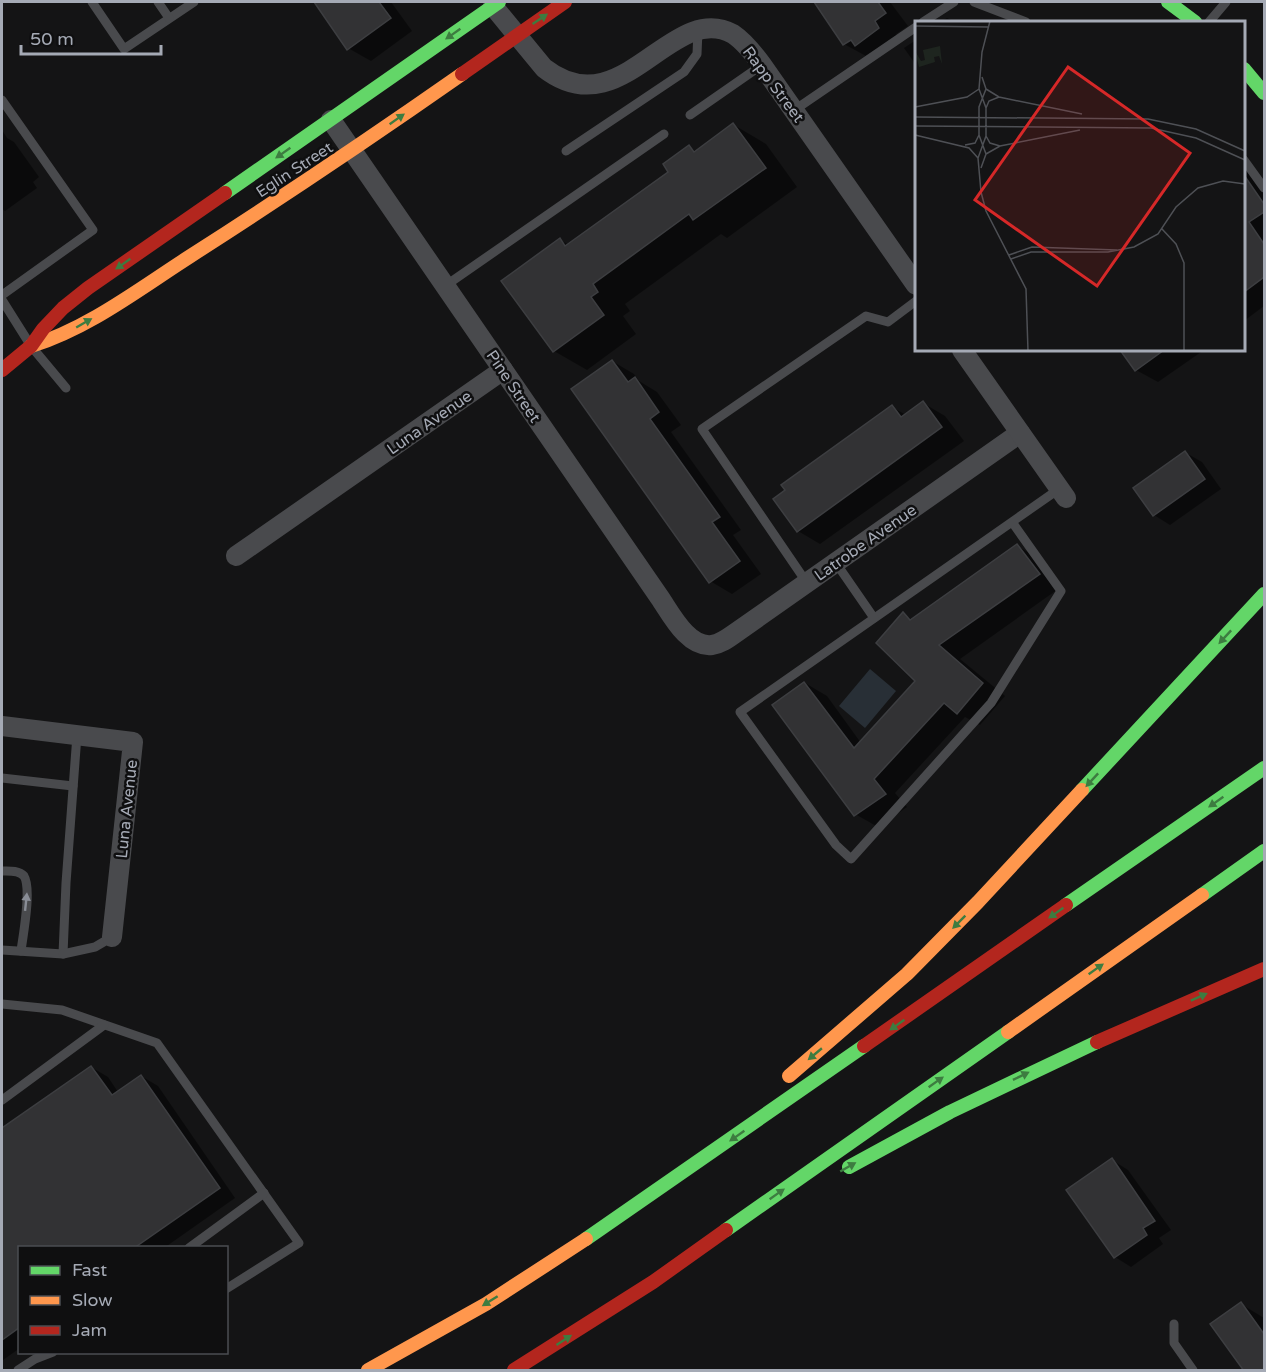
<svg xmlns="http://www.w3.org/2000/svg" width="1266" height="1372" font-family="'Varela Round',sans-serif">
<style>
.water{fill:#282f36}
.shadow{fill:#0007}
.building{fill:#323234;stroke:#3d3e41;stroke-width:1.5}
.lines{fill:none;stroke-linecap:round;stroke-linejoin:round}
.lane{stroke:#494a4d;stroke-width:9}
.street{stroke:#494a4d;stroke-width:20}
.fast{stroke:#63d668;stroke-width:14}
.slow{stroke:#ff974d;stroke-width:14}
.jam{stroke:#b3261e;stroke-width:14}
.oneway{fill:#3d7c40}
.oneway2{fill:#898d96}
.labels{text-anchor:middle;stroke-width:5;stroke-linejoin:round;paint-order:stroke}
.street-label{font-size:16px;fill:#a5aab5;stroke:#0f0f10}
.inset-road{fill:none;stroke:#4e5055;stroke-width:1.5}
.view{fill:#d62828;fill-opacity:0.15;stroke:#d62828;stroke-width:3}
.inset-edge{fill:none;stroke:#a5aab5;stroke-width:3}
</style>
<rect width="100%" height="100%" fill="#141415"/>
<!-- water -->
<path class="water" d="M870,669L896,691L865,728L839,706Z"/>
<!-- shadow -->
<g class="shadow">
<path d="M316,2H391L412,31L371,61L348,48Z"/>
<path d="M816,2H890L908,26L896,34L900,41L866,56L844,44Z"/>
<path d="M947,18L955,22H940Z"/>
<path d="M916,40V65L904,48Z"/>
<path d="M734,125L766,144L797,187L727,238L721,234L625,304L630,311L623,316L636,334L587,370L554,351L560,240L569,245L670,172L689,147L697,152Z"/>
<path d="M2,130L7,138L14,142L39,177L33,182L37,188L5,211L2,209Z"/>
<path d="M1244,169L1257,177L1264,188V306L1244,321Z"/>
<path d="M1121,350H1204L1158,382L1136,370Z"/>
<path d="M612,361L634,374L639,381L657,392L681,425L671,432L741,530L733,535L761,574L732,594L710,581Z"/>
<path d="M923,403L945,416L964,441L820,544L798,531L892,407L906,415Z"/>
<path d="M1186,453L1202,462L1221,489L1170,525L1154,515Z"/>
<path d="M1017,546L1039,558L1061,587L960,659L1005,696L980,725L965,717L895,793L907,807L878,827L855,814L805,683L827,696L861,743L917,681L903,614L913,620Z"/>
<path d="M91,1067L108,1077L118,1092L141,1076L158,1086L235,1198L164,1248H20V1348L3,1360L2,1130Z"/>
<path d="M1112,1160L1128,1170L1171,1230L1159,1238L1163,1244L1131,1267L1115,1257Z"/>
<path d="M1241,1304L1264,1318V1370H1246Z"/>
</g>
<!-- building -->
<g class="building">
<path d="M314,2H379L391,18L347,50Z"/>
<path d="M814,2H878L886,13L875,21L879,28L855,46L851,40L843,45Z"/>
<path d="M733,123L766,168L693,220L689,214L593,284L598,292L591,297L604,315L553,352L501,281L560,238L565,246L668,172L663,164L689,145L694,152Z"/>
<path d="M1244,175L1264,204V212L1249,222L1264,244V277L1244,292Z"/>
<path d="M1120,350H1164L1135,371Z"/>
<path d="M612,360L628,382L635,377L659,412L650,419L720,517L712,522L740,561L709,583L571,389Z"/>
<path d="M923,401L942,427L797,532L773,499L785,490L781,485L892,405L901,417Z"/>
<path d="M1185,451L1205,479L1153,516L1133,488Z"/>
<path d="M1017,544L1040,574L939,645L983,683L957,714L944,703L874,779L886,794L854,816L772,705L804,682L854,748L915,681L876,643L903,612L910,620Z"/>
<path d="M91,1066L112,1095L141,1075L220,1188L134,1248H20V1327L2,1340V1128Z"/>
<path d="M1112,1158L1155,1221L1143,1228L1147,1235L1114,1258L1066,1190Z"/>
<path d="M1241,1302L1264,1334V1371H1244L1210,1324Z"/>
</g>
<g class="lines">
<!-- lane -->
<g class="lane">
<path d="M92,2L124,49L194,2"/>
<path d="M158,2L169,18"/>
<path d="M974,2L1026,22"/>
<path d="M923,22L954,2"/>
<path d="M1209,22L1226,2"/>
<path d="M2,100L93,230L2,295"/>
<path d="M793,111L916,27"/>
<path d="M690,115L762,65"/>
<path d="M566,151L684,72L697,54L698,30"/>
<path d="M1244,160L1264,188"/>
<path d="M445,286L664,134"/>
<path d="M2,300L31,346L66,388"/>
<path d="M1012,522L1061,591L991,703L851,859L836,845L740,712L1059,489"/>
<path d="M836,563L874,618"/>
<path d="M807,583L702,429L866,316L888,322L916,301"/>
<path d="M2,778L73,786"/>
<path d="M2,871C8,871 19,870 24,876C32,889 23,935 21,951"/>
<path d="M2,950L63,954L66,883L77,735"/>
<path d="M63,954L95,947L112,937"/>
<path d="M2,1004L62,1010L157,1043L299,1243L226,1289"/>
<path d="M2,1100L104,1025"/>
<path d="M189,1248L264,1193"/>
<path d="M1174,1324V1343L1193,1370"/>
<path d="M18,1370L35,1359L53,1352"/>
</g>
<!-- street -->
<g class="street">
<path d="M493,6L544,68C622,129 671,0 733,34C745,42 754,54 762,65L916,285"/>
<path d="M331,120L660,598C671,614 688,648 712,645C720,644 727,639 734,634L1020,433"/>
<path d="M962,350L1066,498"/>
<path d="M236,556L503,370"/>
<path d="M2,726L133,742L112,937"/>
</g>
<!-- fast -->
<g class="fast">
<path d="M1168,2L1195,22"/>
<path d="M1244,69L1264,93"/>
<path d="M225,193L499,2"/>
<path d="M1082,790L1264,594"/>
<path d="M1202,895L1264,851"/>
<path d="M1066,905L1264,768"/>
<path d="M849,1167L950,1112L1097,1042"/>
<path d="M726,1230L1008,1032"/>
<path d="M586,1239L864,1046"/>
</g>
<!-- slow -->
<g class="slow">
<path d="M31,346C89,328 139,289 189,257C281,198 372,137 462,74"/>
<path d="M1008,1032L1202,895"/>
<path d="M789,1076L907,974L978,902L1082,790"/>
<path d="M368,1370L486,1304L586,1239"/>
</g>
<!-- jam -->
<g class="jam">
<path d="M462,74L565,2"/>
<path d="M2,370L31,346L43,329L63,308L88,288L225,193"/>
<path d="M1097,1042L1264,969"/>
<path d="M864,1046L1066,905"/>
<path d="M514,1370L653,1282L726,1230"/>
</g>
</g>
<!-- one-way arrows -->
<defs><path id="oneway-solid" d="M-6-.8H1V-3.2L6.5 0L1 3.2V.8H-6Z" transform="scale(1.5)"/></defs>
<g class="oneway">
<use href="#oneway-solid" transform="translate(540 19) rotate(-34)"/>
<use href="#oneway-solid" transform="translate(453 34) rotate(145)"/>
<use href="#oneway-solid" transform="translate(397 119) rotate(-35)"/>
<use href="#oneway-solid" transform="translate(283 153) rotate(145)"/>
<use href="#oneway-solid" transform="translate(123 264) rotate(145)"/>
<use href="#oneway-solid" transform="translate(84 323) rotate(-30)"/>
<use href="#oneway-solid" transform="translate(1225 637) rotate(133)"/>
<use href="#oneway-solid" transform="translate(1092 780) rotate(133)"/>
<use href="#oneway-solid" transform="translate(1216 802) rotate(145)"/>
<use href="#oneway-solid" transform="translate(1056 913) rotate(145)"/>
<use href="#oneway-solid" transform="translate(959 922) rotate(135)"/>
<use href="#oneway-solid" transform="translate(1096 969) rotate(-35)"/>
<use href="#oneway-solid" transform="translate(1199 997) rotate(-24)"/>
<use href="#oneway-solid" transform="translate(897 1025) rotate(145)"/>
<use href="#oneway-solid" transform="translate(815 1054) rotate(140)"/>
<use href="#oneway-solid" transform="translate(1021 1076) rotate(-26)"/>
<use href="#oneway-solid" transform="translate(936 1082) rotate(-35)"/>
<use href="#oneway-solid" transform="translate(737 1136) rotate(145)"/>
<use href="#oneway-solid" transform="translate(848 1167) rotate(-30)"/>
<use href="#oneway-solid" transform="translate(777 1194) rotate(-35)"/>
<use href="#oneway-solid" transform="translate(490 1301) rotate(148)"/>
<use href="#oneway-solid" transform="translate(564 1340) rotate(-33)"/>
</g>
<use class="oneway2" href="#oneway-solid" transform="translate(26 902) rotate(-84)"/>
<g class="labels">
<!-- street labels -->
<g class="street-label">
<text transform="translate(774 84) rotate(53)" y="6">Rapp Street</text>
<text transform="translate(294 169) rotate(-33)" y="6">Eglin Street</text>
<text transform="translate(514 386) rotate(56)" y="6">Pine Street</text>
<text transform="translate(429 422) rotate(-35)" y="6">Luna Avenue</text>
<text transform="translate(865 542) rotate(-35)" y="6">Latrobe Avenue</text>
<text transform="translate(126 809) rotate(-84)" y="6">Luna Avenue</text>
</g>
</g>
<!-- overview -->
<g transform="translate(915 21)">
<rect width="330" height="330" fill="#141415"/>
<path d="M25,25L27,43L24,35L19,36L20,41L4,46L0,30L6,40L10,39L8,29Z" fill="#1e251f"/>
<path class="inset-road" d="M75,0L67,31L64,68L71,87V115L63,137L66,171L71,190L111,268L113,330M0,5L73,6M71,68L84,76L167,93M0,86L52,76L64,68M71,87L74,80L84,76M0,96L233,98L281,108L330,130M0,105L236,107L281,117L330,139M0,114L54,127L63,137M71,115L75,122L85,125M50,124L60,122L64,114M71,133L85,125L165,109M66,147L71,133L64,114V86L71,68L67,56M247,208L261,223L269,242V330M94,234L117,226L202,229M96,238L116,231H193L219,226L243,213L261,186L283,167L308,160L330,163"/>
<path class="view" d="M153,46L275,132L182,265L60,179Z"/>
<rect width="330" height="330" class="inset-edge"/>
</g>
<!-- border -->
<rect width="1266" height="1372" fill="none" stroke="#a5aab5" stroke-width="6"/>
<!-- legend -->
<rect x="18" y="1246" width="210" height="108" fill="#0f0f10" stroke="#4b4d52" stroke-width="1.5"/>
<rect x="30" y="1266" width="30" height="9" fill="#63d668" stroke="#4b4d52" stroke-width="1.5"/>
<text x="72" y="1276" font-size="18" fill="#a5aab5">Fast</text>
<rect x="30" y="1296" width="30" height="9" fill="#ff974d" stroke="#4b4d52" stroke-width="1.5"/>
<text x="72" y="1306" font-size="18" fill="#a5aab5">Slow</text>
<rect x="30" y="1326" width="30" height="9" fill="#b3261e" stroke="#4b4d52" stroke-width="1.5"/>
<text x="72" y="1336" font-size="18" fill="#a5aab5">Jam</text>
<!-- scale -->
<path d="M21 45v9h140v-9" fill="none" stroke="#a5aab5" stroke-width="3"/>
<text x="30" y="45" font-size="18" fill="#a5aab5" stroke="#0f0f10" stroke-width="4.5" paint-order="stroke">50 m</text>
</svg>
